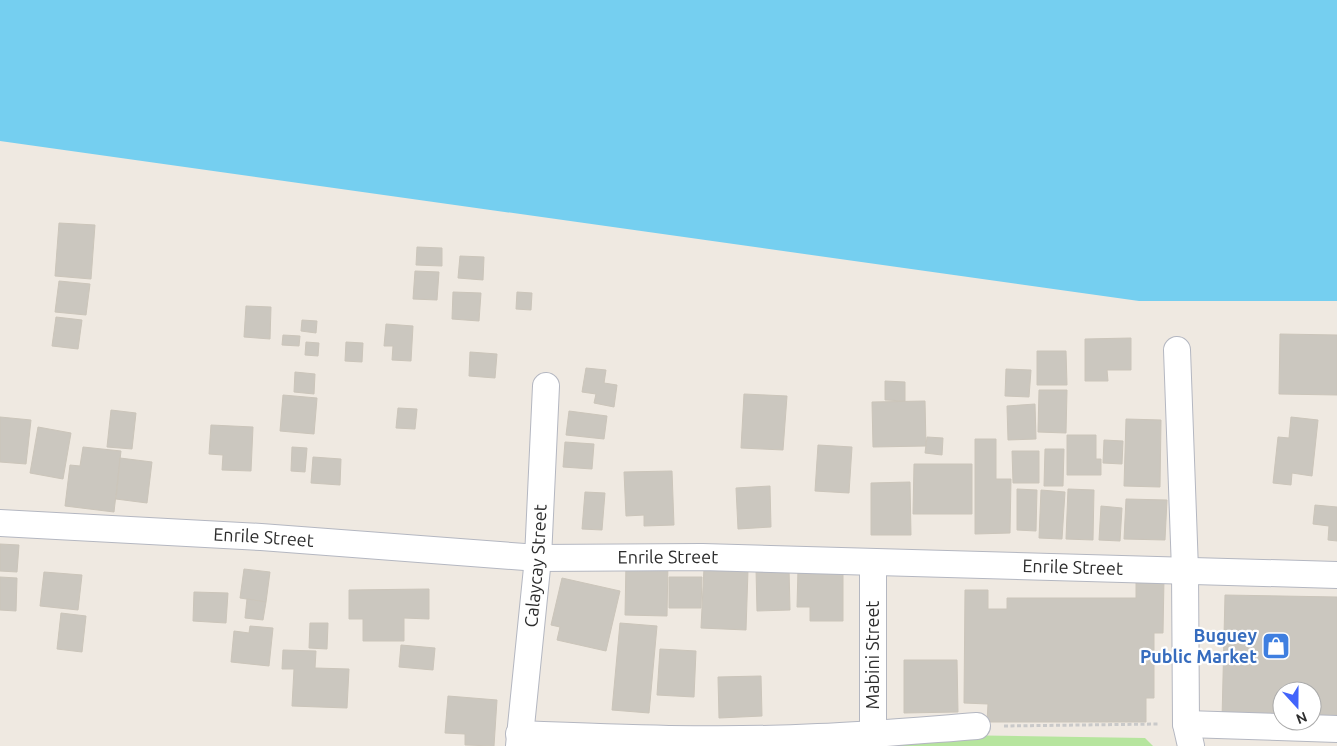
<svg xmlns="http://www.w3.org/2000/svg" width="1337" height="746" font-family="Ubuntu,sans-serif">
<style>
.green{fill:#b6e59e}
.water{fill:#75cff0}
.building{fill:#cbc7bf;stroke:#cbc5ba}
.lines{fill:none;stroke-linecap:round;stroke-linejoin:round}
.minor-casing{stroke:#b4b7c1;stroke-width:28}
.path{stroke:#c9c9c9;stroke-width:3;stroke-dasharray:4 2.5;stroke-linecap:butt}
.minor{stroke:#fff;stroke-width:26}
.labels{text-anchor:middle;stroke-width:4.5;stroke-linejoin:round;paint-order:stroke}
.street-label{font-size:18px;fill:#2e2e2e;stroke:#fff}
.shop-label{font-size:18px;font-weight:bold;fill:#366cbe;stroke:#fff;text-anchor:end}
</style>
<rect width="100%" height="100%" fill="#efe9e1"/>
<!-- green -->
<path class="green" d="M886,734L1145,738L1153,746H877Z"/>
<!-- water -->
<path class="water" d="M0,0H1337V301H1139L0,141Z"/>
<!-- building -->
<g class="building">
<path d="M59,223L95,225L91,279L55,276Z"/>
<path d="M417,247L442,248V266L416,265Z"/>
<path d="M460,256L484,257L483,280L458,278Z"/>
<path d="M415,271L439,272L437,300L413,299Z"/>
<path d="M59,281L90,284L86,315L55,312Z"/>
<path d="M453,292L481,293L479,321L452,319Z"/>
<path d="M517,292L532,293L531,310L516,309Z"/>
<path d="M246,306L271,307L270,339L244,337Z"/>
<path d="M56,317L82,320L78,349L52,346Z"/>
<path d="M302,320L317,321L316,333L301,331Z"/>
<path d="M386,324L413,326L411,361L392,360L393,346H384Z"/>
<path d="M1280,334L1337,335V395L1279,394Z"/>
<path d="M283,335L300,336L299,346L282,345Z"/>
<path d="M1131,338V370H1107L1108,381H1085V339Z"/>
<path d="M306,342L319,343L318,356L305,355Z"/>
<path d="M346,342L363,343L362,362L345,361Z"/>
<path d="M1037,351H1066L1067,385H1037Z"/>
<path d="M470,352L497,354L495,378L469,376Z"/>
<path d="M586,368L606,370L604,383L617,385L614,407L594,403L596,394L582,392Z"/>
<path d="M1006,369L1031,370L1029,397L1005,396Z"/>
<path d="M295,372L315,374L314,394L294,392Z"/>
<path d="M885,381L905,382V401L885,400Z"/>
<path d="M1039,390H1067L1066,433L1038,432Z"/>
<path d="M744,394L787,396L783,450L741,448Z"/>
<path d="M283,395L317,398L314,434L280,431Z"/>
<path d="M925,401L926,446L873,447L872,402Z"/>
<path d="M1035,404L1036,439L1008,440L1007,406Z"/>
<path d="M398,408L417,409L415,429L396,428Z"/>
<path d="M111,410L136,413L132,449L107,447Z"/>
<path d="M569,411L607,416L604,439L566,435Z"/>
<path d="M0,417L31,420L26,464L0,462Z"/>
<path d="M1291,417L1318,420L1312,476L1292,473L1291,485L1273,483L1278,437L1289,438Z"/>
<path d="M1126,419L1161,420L1160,487L1124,486Z"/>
<path d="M211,425L253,427L251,471L222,470L223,455L209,454Z"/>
<path d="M38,427L71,433L63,479L30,473Z"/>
<path d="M1067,435H1096V459H1101V475H1067Z"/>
<path d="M927,437L943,438L942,455L925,453Z"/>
<path d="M975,439H996V479H1011L1010,533L975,534Z"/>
<path d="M1104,440L1123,441L1122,464L1103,463Z"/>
<path d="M565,442L594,444L592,469L563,467Z"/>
<path d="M818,445L852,447L849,493L815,491Z"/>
<path d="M83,447L121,451L114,512L65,506L70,465L80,466Z"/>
<path d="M292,447L307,448L305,472L291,471Z"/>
<path d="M1045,449H1064L1063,486H1044Z"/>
<path d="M1012,451H1039V483H1013Z"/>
<path d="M313,457L341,459L340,485L311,483Z"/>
<path d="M120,458L152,462L147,503L116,499Z"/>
<path d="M914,464H972V514H913Z"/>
<path d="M672,471L674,525L644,526V515L626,516L624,472Z"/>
<path d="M910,482L911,535H871V483Z"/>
<path d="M770,486L771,527L738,529L736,488Z"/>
<path d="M1017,489L1037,490L1036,531L1017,530Z"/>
<path d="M1068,489L1094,490L1093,540L1066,539Z"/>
<path d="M1041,490L1065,492L1062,539L1039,538Z"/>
<path d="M585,492L605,493L602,530L582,529Z"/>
<path d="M1126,499L1167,500L1165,540L1124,539Z"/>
<path d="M1315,505L1337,507V541L1328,540L1329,526L1313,524Z"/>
<path d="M1101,506L1122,508L1120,541L1099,540Z"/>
<path d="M0,544L19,545L17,572L0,571Z"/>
<path d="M626,562H668L667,616L625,615Z"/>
<path d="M704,568L748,570L746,630L701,628Z"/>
<path d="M789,568L790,610L757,611L756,569Z"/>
<path d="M244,569L270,572L266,602L240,598Z"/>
<path d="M798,569H843V621H810V607H797Z"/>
<path d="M44,572L82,575L78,610L40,606Z"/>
<path d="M0,577L17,578L16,611L0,610Z"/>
<path d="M669,577H702L701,608H669Z"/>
<path d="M562,578L620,591L606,651L557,640L560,627L551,625Z"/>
<path d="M1136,578H1164L1163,633H1154V698H1146V722H987L988,704L964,703L965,590H988V609H1007V598H1136Z"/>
<path d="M429,589V619L404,618V641H363V619H349V590Z"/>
<path d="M194,592L228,593L226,623L193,621Z"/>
<path d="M1225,595L1337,597V722L1312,721V691H1282V721L1222,719Z"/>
<path d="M247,599L266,602L263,620L245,618Z"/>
<path d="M61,613L86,616L82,652L57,649Z"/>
<path d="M310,623H328L327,649L309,648Z"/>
<path d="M620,623L657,626L649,713L612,710Z"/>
<path d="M250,626L273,628L269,666L231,662L234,631L249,633Z"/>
<path d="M401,645L435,648L433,670L399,667Z"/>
<path d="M660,649L696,651L694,697L657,695Z"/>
<path d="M283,650L316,651L315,668L349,669L347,708L292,706L294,669H282Z"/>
<path d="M904,660H957L958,712L904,713Z"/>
<path d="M761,676L762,716L719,718L718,677Z"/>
<path d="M448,696L497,700L494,746L465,745V734L445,733Z"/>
</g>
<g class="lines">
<defs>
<g id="minor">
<path d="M1177,350L1185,570L1186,724L1191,746"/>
<path id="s1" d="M0,523L261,537L538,558L702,557L1337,575"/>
<path d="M1186,724L1337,729"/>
<path d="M519,734C619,738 719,742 818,737C871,735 924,730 977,726"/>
<path id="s2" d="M519,746L538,558L546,386"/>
<path d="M873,746V563"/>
</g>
</defs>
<!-- minor casing -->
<use href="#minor" class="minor-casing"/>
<!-- path -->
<path class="path" d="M1004,726L1160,724"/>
<!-- minor -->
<use href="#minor" class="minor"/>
</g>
<!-- icons -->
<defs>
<symbol id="shop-square" viewBox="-11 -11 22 22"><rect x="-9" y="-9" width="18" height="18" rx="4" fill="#3f7fe0" stroke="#fff"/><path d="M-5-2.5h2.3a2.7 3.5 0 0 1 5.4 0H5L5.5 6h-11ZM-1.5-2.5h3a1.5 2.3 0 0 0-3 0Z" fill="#fff"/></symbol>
</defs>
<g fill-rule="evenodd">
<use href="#shop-square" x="1260" y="630" width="32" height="32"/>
</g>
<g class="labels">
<!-- street labels -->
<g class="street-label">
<text dy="6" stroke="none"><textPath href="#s1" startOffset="264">Enrile Street</textPath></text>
<text dy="6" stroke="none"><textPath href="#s1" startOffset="669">Enrile Street</textPath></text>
<text dy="6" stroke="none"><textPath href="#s2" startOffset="181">Calaycay Street</textPath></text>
<text dy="6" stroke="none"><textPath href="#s1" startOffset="1074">Enrile Street</textPath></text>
<text transform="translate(873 655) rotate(-90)" y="6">Mabini Street</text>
</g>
<!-- shop labels -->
<g class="shop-label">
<text x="1257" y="642">Buguey<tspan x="1257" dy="21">Public Market</tspan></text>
</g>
</g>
<!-- north arrow -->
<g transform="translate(1297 706) rotate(159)"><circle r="24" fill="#ffffff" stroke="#ababab"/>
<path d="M0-4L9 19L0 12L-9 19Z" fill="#4264fb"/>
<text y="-8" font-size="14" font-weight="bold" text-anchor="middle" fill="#2e2e2e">N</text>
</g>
</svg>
